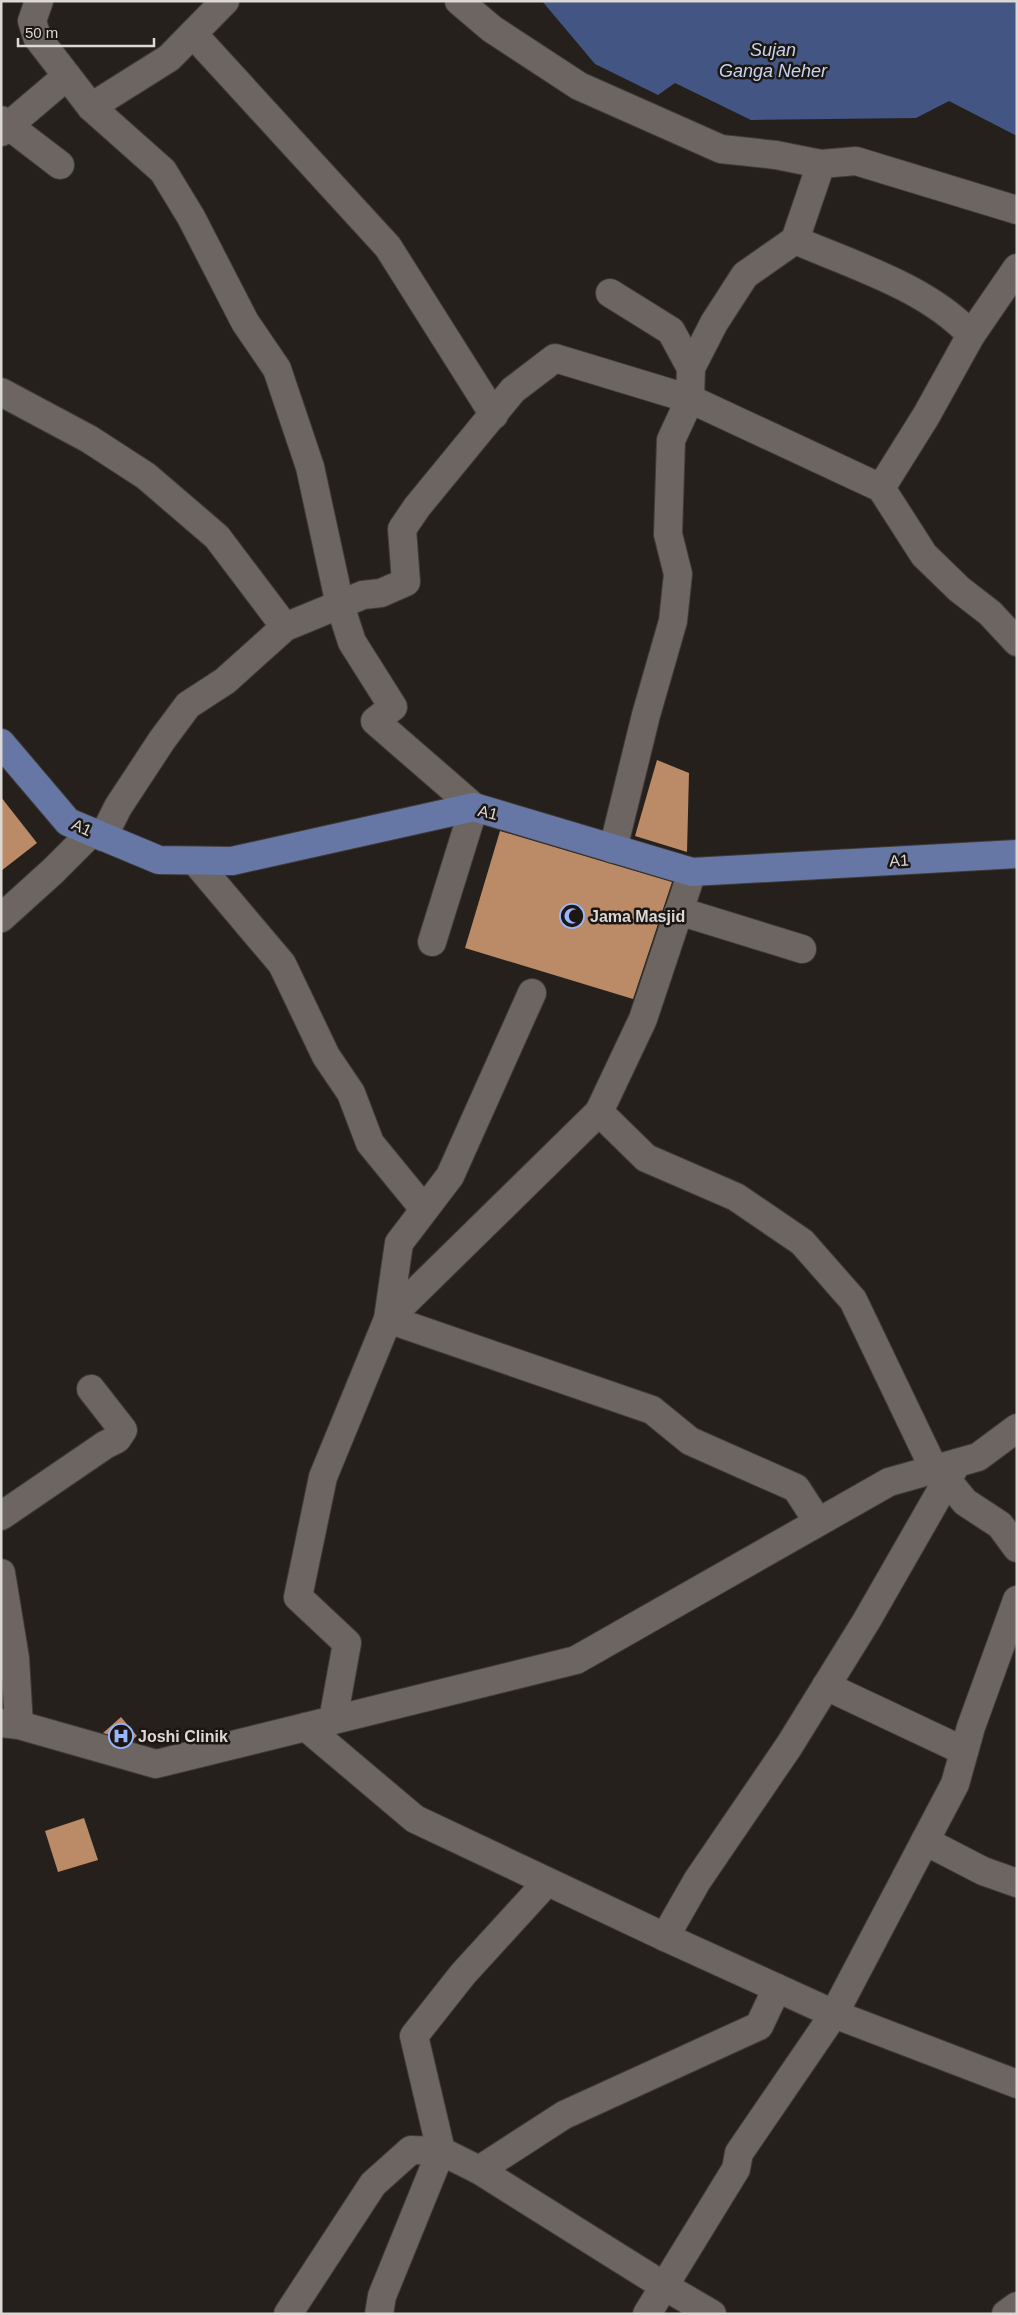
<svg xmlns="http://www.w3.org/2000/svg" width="1018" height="2315" font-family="Helvetica,sans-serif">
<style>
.water{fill:#435683}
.building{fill:#bb8a67}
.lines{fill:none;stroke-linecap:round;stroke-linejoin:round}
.minor-casing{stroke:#3f3b38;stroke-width:30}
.major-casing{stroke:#3f3b38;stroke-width:30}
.minor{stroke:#6c6561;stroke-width:28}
.major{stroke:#6777a5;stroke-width:28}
.labels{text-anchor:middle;stroke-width:5;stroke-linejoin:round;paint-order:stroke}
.street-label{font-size:16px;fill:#dcd8d5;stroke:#1c1713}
.poi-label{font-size:16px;font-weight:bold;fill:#dcd8d5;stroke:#1c1713;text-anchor:start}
.water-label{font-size:18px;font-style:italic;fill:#c7d4f1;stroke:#1c1713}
</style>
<rect width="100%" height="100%" fill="#25201c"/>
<!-- water -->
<path class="water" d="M542,1H1017V136L949,101L916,118L751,120L675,83L658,95L595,64Z"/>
<!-- building -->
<g class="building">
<path d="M657,760L689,773L687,852L635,836Z"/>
<path d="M1,797L37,843L1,871Z"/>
<path d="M500,831L672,882L633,999L465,948Z"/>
<path d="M121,1717L137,1736L131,1741L103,1733Z"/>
<path d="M84,1818L98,1860L58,1872L45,1831Z"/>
</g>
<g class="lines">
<defs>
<g id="minor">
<path d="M39,1L32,21L37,37L91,107L163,171L191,217L245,322L277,369L310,467L340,605L352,642L393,707L375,721L474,807L432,942"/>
<path d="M459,1L492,29L579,86L721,149L776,155L821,164L856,161L1017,210"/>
<path d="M193,34L388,247L494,415"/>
<path d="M91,107L169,58L225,1"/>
<path d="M1,120L60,165"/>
<path d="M1,132L67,76"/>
<path d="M795,240C853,265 928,288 971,335"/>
<path d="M610,293L671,331L691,368"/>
<path d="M1,392L89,439L146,476L217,537L285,627"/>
<path d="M881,488L926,416L971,335L1017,268"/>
<path d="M103,837L118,807L162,740L188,705L225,681L285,627L363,595L381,593L406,582L402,529L417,507L513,390L555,358L690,399L881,488L924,555L959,589L990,613L1017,642"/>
<path d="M613,849L646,715L673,621L678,574L668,534L671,440L690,399L691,368L714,323L745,275L795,240L821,164"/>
<path d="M195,861L282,964L326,1056L351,1093L370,1143L424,1209"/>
<path d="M679,911L802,949"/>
<path d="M1,918L53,871L92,832"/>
<path d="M532,993L450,1176L399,1243L388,1319L652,1410L690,1441L796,1488L818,1522"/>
<path d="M599,1112L646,1158L736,1197L802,1242L853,1300L934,1469"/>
<path d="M947,1480L965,1502L1000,1525L1017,1548"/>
<path d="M1,1516L105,1445L117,1439L123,1430L91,1389"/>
<path d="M1,1573L15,1658L19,1725"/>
<path d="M826,1686L964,1751"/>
<path d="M333,1720L347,1643L298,1597L323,1477L388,1319L599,1112L643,1019L692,872"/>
<path d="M1,1723L19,1725L156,1764L576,1660L889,1482L978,1457L1017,1428"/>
<path d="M306,1727L415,1819L665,1937L834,2014L1017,2084"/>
<path d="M925,1841L983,1871L1017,1883"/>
<path d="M665,1937L697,1881L789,1746L867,1620L957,1463"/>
<path d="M479,2170L564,2115L759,2026L777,1988"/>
<path d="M288,2314L373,2184L411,2150L441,2151L479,2170L664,2286L712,2314"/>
<path d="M379,2314L382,2296L441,2151L414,2036L463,1974L547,1882"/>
<path d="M647,2314L736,2169L739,2153L834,2014L955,1784L971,1727L1017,1600"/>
<path d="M1006,2314L1017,2306"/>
</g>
<path id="major" d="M1,743L68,822L159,860L232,861L474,807L692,872L1017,854"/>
</defs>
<!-- minor casing -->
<use href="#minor" class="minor-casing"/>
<!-- major casing -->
<use href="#major" class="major-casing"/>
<!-- minor -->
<use href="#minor" class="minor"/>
<!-- major -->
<use href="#major" class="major"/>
</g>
<!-- icons -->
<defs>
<symbol id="mosque-ring" viewBox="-11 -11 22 22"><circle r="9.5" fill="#1c1713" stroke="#97b6fd" stroke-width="1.5"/><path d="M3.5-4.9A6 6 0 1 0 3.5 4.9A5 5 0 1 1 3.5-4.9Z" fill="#97b6fd"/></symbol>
<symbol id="hospital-ring" viewBox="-11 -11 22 22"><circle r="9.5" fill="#1c1713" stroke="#97b6fd" stroke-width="1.5"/><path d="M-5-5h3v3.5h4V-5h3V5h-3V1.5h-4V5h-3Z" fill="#97b6fd"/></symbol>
</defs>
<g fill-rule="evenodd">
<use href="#mosque-ring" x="558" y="902" width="28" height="28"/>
<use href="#hospital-ring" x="107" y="1722" width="28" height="28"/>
</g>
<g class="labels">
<!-- street labels -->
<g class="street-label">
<text transform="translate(488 812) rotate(14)" y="6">A1</text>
<text transform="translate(82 827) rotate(25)" y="6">A1</text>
<text transform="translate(899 860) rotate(-3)" y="6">A1</text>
</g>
<!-- poi labels -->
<g class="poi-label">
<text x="590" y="922">Jama Masjid</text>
<text x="138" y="1742">Joshi Clinik</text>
</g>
<!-- water labels -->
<g class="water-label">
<text x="773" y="56">Sujan<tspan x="773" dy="21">Ganga Neher</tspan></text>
</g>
</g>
<!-- border -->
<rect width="1018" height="2315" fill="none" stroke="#dcd8d5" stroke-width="5"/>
<!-- scale -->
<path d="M18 38v8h136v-8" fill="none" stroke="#dcd8d5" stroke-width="2.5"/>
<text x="25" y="38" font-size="15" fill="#dcd8d5" stroke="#1c1713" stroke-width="4" paint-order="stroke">50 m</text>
</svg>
